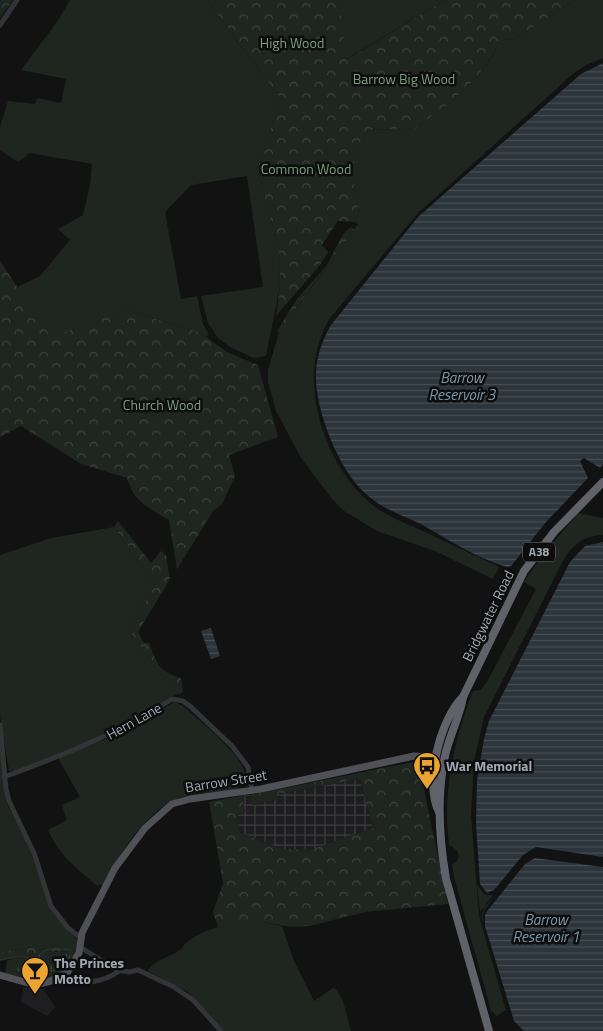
<svg xmlns="http://www.w3.org/2000/svg" width="603" height="1031" font-family="'Titillium Web',sans-serif">
<style>
.built{fill:#1e1e20}
.industrial{fill:url(#industrial-grid)}
.grass{fill:#1e261f}
.forest{fill:url(#forest-crowns)}
.park{fill:url(#park-tufts)}
.water{fill:url(#water-rules)}
.lines{fill:none;stroke-linecap:round;stroke-linejoin:round}
.stream{stroke:#2b353b;stroke-width:1}
.minor{stroke:#333438;stroke-width:5}
.major{stroke:#4f5157;stroke-width:7}
.highway{stroke:#5f6269;stroke-width:8}
.labels{text-anchor:middle;stroke-width:5;stroke-linejoin:round;paint-order:stroke}
.shield{fill:#0d0d0e;stroke:#767a82;stroke-width:1}
.shield-label{font-size:12px;font-weight:bold;fill:#a3a9b3}
.park-label{font-size:14px;fill:#7b9e7b;stroke:#0d0d0e}
.street-label{font-size:14px;fill:#a3a9b3;stroke:#0d0d0e}
.poi-label{font-size:14px;font-weight:bold;fill:#a3a9b3;stroke:#0d0d0e;text-anchor:start}
.water-label{font-size:15px;font-style:italic;fill:#7b99ae;stroke:#0d0d0e}
</style>
<defs>
<pattern id="industrial-grid" width="8" height="8" patternUnits="userSpaceOnUse" patternTransform="scale(1.25)"><rect width="8" height="8" fill="#1e1e20"/><path d="M0 4h8M4 0v8" fill="none" stroke="#3c3c3e"/></pattern>
<pattern id="forest-crowns" width="20" height="18" patternUnits="userSpaceOnUse" patternTransform="scale(1.25)"><rect width="20" height="18" fill="#1e261f"/><path d="M2 6a3 3 0 1 1 6 0M12 15a3 3 0 1 1 6 0" fill="none" stroke="#3c433d"/></pattern>
<pattern id="park-tufts" width="24" height="20" patternUnits="userSpaceOnUse" patternTransform="scale(1.25)"><rect width="24" height="20" fill="#1e261f"/><path d="M3 7l-1-3M5 7V3M7 7l1-3M15 17l-1-3M17 17v-4M19 17l1-3" fill="none" stroke="#3c433d"/></pattern>
<pattern id="water-rules" width="6" height="5" patternUnits="userSpaceOnUse" patternTransform="scale(1.25)"><rect width="6" height="5" fill="#2b353b"/><path d="M0 2.5h6" fill="none" stroke="#474f55"/></pattern>
</defs>
<rect width="100%" height="100%" fill="#121213"/>
<!-- built -->
<path class="built" d="M23,987L43,989L55,1007L47,1016L21,1002Z"/>
<!-- industrial -->
<path class="industrial" d="M360,779L373,828L310,850L282,849L239,832L236,816L245,812L241,796L250,795L253,805L279,799L278,794Z"/>
<!-- grass -->
<g class="grass">
<path d="M70,0H207L281,99L257,169L279,248L280,286L266,356L254,358L232,348L218,338L208,323L201,296L263,287L247,176L191,185L165,212L181,299L197,296L203,324L209,334L206,337L199,332L126,310L51,338L17,287L40,276L70,240L58,229L83,215L90,185L92,164L30,153L18,162L0,150V127L8,101L35,104L37,98L61,103L66,79L21,70L59,19Z"/>
<path d="M340,0H445L345,60Z"/>
<path d="M575,0H603V58L586,65L573,74L418,213L330,318C294,376 323,467 375,507C390,517 407,524 423,531C448,543 474,555 499,567L493,579L435,551L377,531L344,511L332,499L301,458L276,411L268,382V370L279,332L358,224L355,222L359,213L352,169L366,130C383,131 397,127 414,130C445,105 485,80 499,41L514,39Z"/>
<path d="M578,513L603,518V535C584,536 574,543 564,559L484,717L474,760L471,815L479,916L506,1010L497,1016L491,1011L454,877L452,864C463,859 459,849 449,845C442,791 454,741 473,691L481,690L488,680L536,589L524,582L541,557Z"/>
<path d="M114,527L155,585L129,629L154,666L179,694C165,697 157,708 146,714C104,736 61,753 17,770L9,771L0,716V555L51,538Z"/>
<path d="M174,702L183,706C201,723 245,755 246,779L238,788L233,790C214,793 189,792 172,801C143,817 117,855 105,885H96C76,868 59,855 48,830L67,820L62,805L80,797L58,758L126,731Z"/>
<path d="M0,739L4,791L7,804L27,841L50,908L78,941L77,951H64L48,945L0,952Z"/>
<path d="M477,885L485,895H493L480,912Z"/>
<path d="M494,897L484,911L482,922L506,1004L481,918L484,907Z"/>
<path d="M243,922H262L282,926L294,961L314,1001L333,988L336,989L343,1001L351,1031H224L188,992L148,971C153,960 171,957 180,950C185,947 181,948 185,944C200,930 223,925 243,922Z"/>
</g>
<!-- forest -->
<g class="forest">
<path d="M0,0H13L0,18Z"/>
<path d="M207,0H340L346,60L445,0H575L514,39L499,41C484,80 446,105 414,130C397,127 383,130 366,130L352,169L359,213L355,222L338,221L322,245L328,252L320,265L276,316L280,286L279,248L257,169L281,99Z"/>
<path d="M351,227L354,229C330,264 302,297 280,333L277,331L297,299L327,265L343,234Z"/>
<path d="M0,261L51,337L126,310L199,332L227,352L258,365L278,437L229,455L235,476L222,504L213,511L177,569L169,520C148,507 134,503 127,478L81,464L21,426L0,437Z"/>
<path d="M118,521L151,563L161,551L166,555L170,579L138,632L144,643H149C157,663 158,672 181,678L183,692L179,694L154,666L129,629L155,585L114,527Z"/>
<path d="M418,761L448,904L365,912L309,926L292,927L262,922H243L218,927L213,912L223,883L209,802L241,796L245,812L236,816L239,832L282,849L310,850L373,828L360,779L278,794L279,799L253,805L250,795Z"/>
<path d="M48,945L64,951L41,952L35,960L21,956L0,961V952Z"/>
</g>
<!-- park -->
<path class="park" d="M77,951L65,972L40,982L5,974L7,961C18,956 24,956 35,960L41,952Z"/>
<!-- water -->
<g class="water">
<path d="M603,63V464L600,468L584,458L580,461L588,478L546,522L511,566L507,567C482,560 453,543 433,531C406,514 386,514 362,490C338,467 315,409 316,375C316,357 322,341 331,325L418,217L581,74Z"/>
<path d="M603,542V857L536,847L523,855L494,890L487,893L480,884L476,823L477,781L484,739L489,721L570,562L585,546Z"/>
<path d="M211,628L220,656L211,659L201,631Z"/>
<path d="M535,858L603,867V1031H524L514,1021L485,926V915L488,910L525,864Z"/>
</g>
<g class="lines">
<!-- stream -->
<path class="stream" d="M0,960L21,956L34,959C47,946 54,949 71,950"/>
<!-- minor -->
<g class="minor">
<path d="M0,25L17,0"/>
<path d="M0,725L6,789L9,801L34,853L51,906L68,928L81,938"/>
<path d="M4,777C63,755 120,733 172,699L183,701L191,707L232,746L248,767L252,791"/>
<path d="M80,947L117,970L129,972L138,970L174,987L193,1000L221,1031"/>
<path d="M60,978C76,987 105,982 119,971"/>
</g>
<!-- major -->
<path class="major" d="M0,975L35,985L51,981L67,973L79,953L82,933L115,868L145,828L172,804L190,799L261,789L414,756L436,757"/>
<!-- highway -->
<g class="highway">
<path d="M439,812C424,783 440,719 463,697"/>
<path d="M489,1031L446,879C439,838 436,797 445,756C449,736 460,717 463,697L524,571L554,532L603,482"/>
</g>
</g>
<!-- icons -->
<defs>
<symbol id="bus-pin" viewBox="-11 -11 22 30"><path d="M0 17L-7.5 6A9.5 9.5 0 1 1 7.5 6Z" fill="#eca431" stroke="#0d0d0e"/><path d="M-5-6H5V4H4V6H2V4H-2V6H-4V4H-5ZM-3.5-4V0h7V-4ZM-3.5 1.2v1.5H-2V1.2ZM2 1.2v1.5H3.5V1.2Z" fill="#111"/></symbol>
<symbol id="bar-pin" viewBox="-11 -11 22 30"><path d="M0 17L-7.5 6A9.5 9.5 0 1 1 7.5 6Z" fill="#eca431" stroke="#0d0d0e"/><path d="M-6-5H6L.8 .8V4.5H3.5V6h-7V4.5H-.8V.8Z" fill="#111"/></symbol>
</defs>
<g fill-rule="evenodd">
<use href="#bus-pin" x="411" y="750" width="32" height="43"/>
<use href="#bar-pin" x="19" y="955" width="32" height="43"/>
</g>
<g class="labels">
<!-- shield labels -->
<rect class="shield" x="523" y="542.5" width="32" height="19" rx="4"/>
<g class="shield-label">
<text x="539" y="556">A38</text>
</g>
<!-- park labels -->
<g class="park-label">
<text x="292" y="48">High Wood</text>
<text x="404" y="84">Barrow Big Wood</text>
<text x="306" y="174">Common Wood</text>
<text x="162" y="410">Church Wood</text>
</g>
<!-- street labels -->
<g class="street-label">
<text transform="translate(488 616) rotate(-64)" y="5">Bridgwater Road</text>
<text transform="translate(134 721) rotate(-29)" y="5">Hern Lane</text>
<text transform="translate(226 781) rotate(-9)" y="5">Barrow Street</text>
</g>
<!-- poi labels -->
<g class="poi-label">
<text x="446" y="771">War Memorial</text>
<text x="54" y="968">The Princes<tspan x="54" dy="16">Motto</tspan></text>
</g>
<!-- water labels -->
<g class="water-label">
<text x="462" y="383">Barrow<tspan x="462" dy="17">Reservoir 3</tspan></text>
<text x="546" y="925">Barrow<tspan x="546" dy="17">Reservoir 1</tspan></text>
</g>
</g>
</svg>
